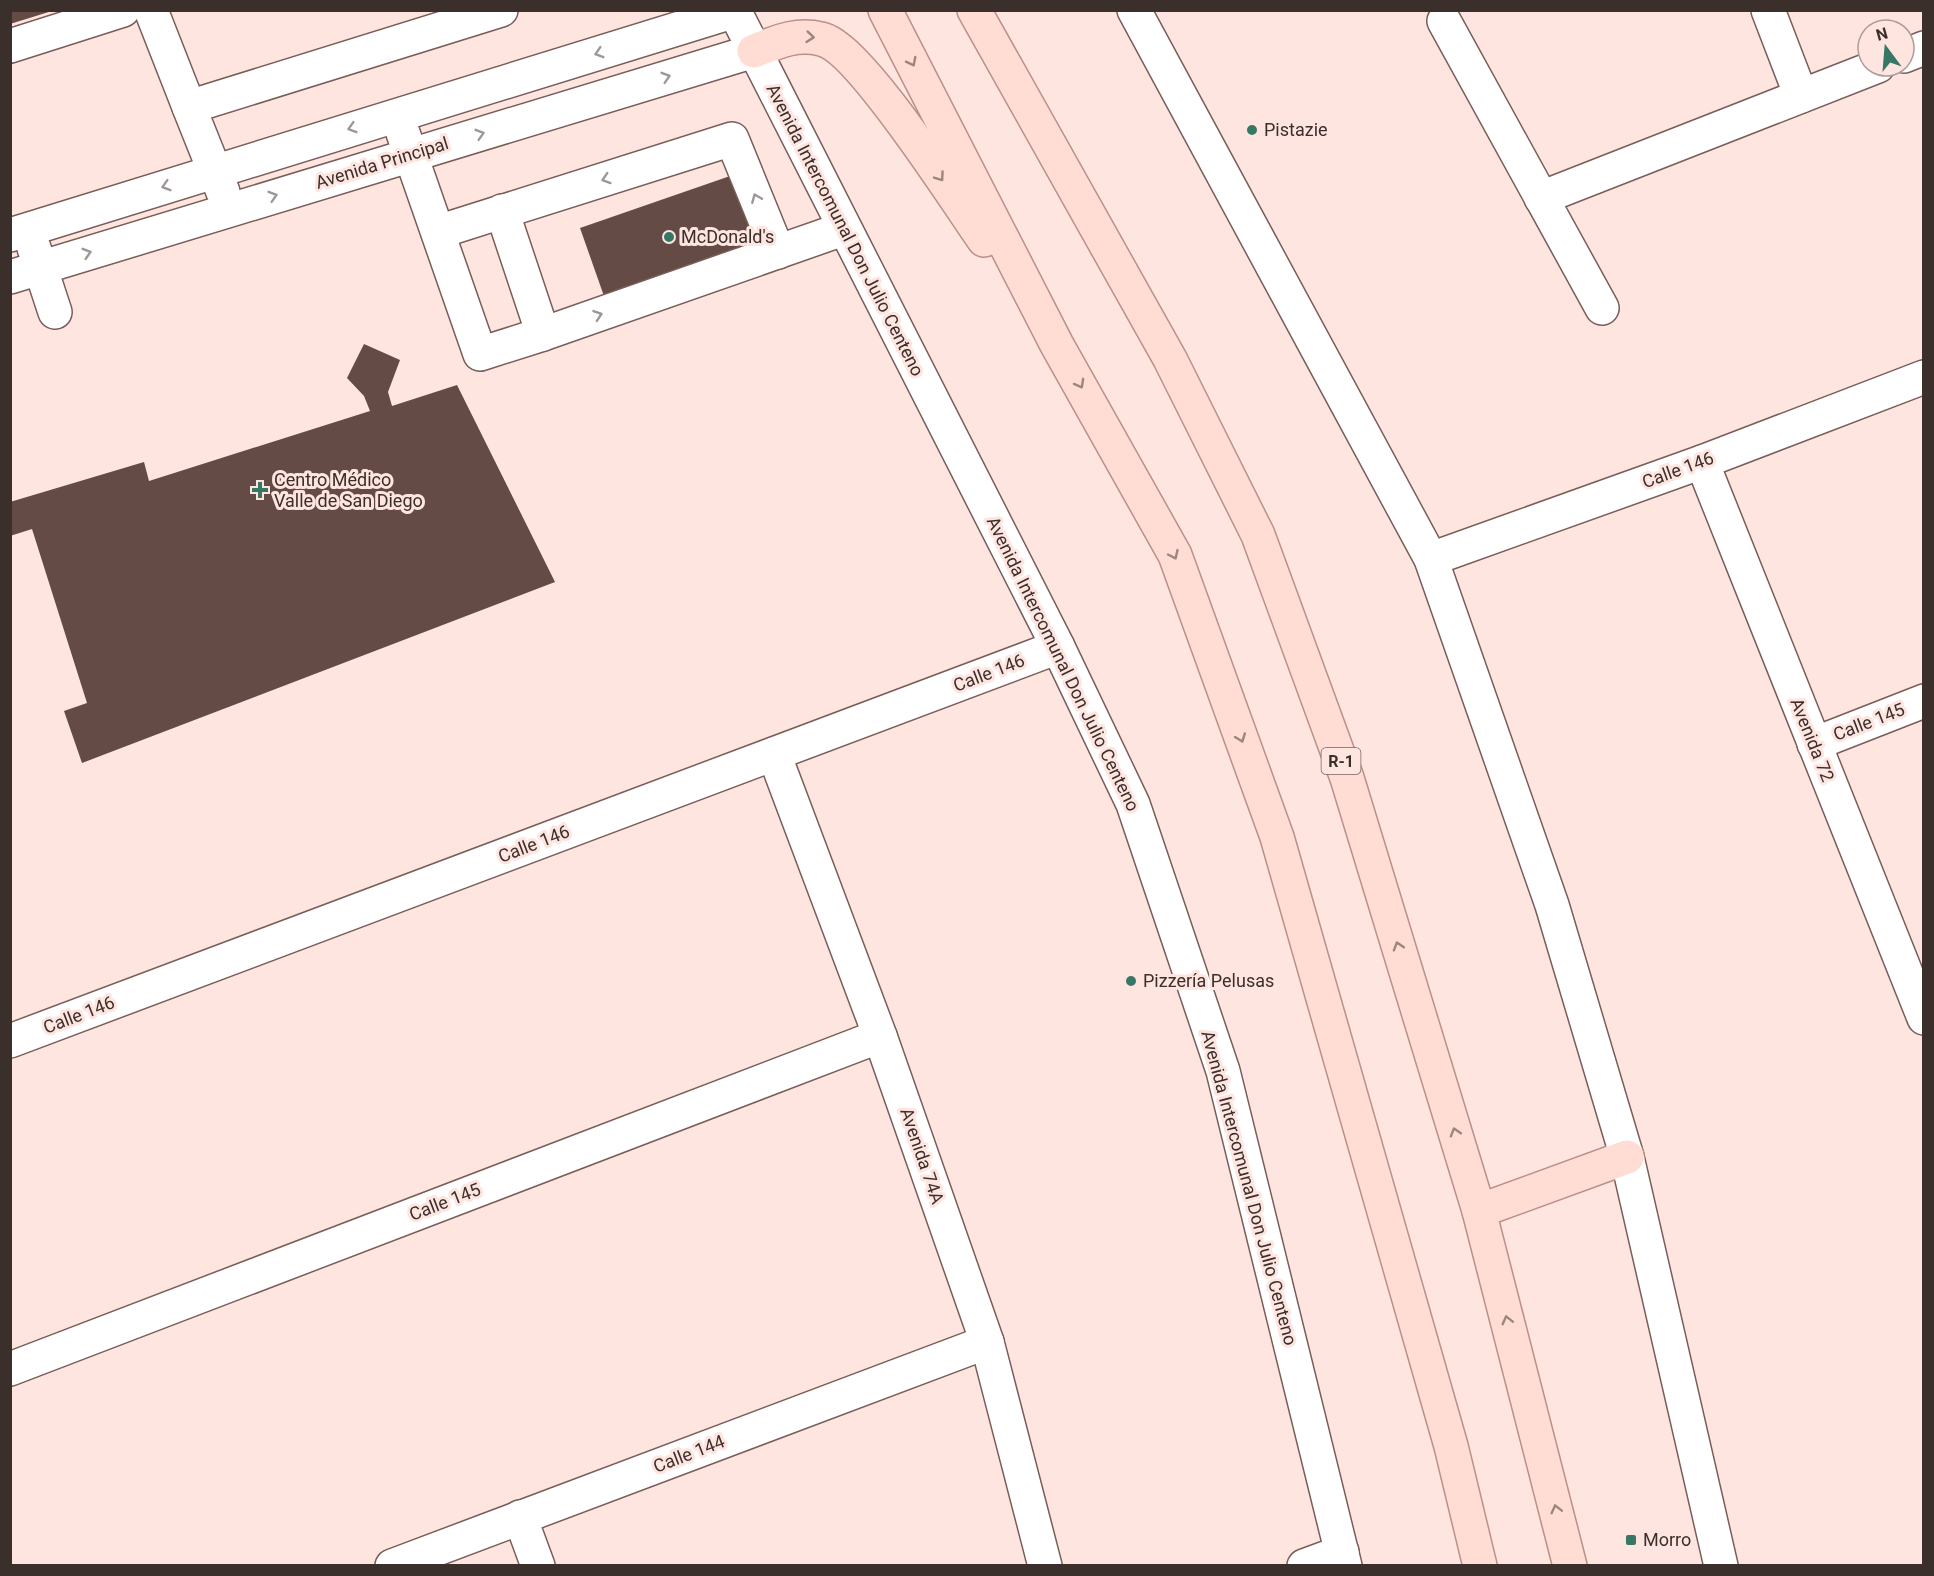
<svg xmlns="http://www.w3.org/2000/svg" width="1934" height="1576" font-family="Roboto,sans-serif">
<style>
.building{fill:#654b45}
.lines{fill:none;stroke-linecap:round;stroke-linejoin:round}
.minor-casing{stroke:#795d58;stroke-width:36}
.major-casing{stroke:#ba9087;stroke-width:36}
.minor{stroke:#fff;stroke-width:33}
.major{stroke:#ffdcd4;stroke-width:33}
.oneway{stroke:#9d8680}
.oneway2{stroke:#9d9796}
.poi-dot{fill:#377766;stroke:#ffe5e0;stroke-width:2}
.labels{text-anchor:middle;stroke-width:6;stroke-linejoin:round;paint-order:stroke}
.shield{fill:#ffe5e0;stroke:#766662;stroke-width:1.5}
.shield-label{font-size:16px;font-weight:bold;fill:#3b2f2c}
.poi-label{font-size:18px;fill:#3b2f2c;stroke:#ffe5e0;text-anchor:start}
.street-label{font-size:18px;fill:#3b2f2c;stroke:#ffe5e0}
</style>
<rect width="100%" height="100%" fill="#ffe5e0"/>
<!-- building -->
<g class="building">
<path d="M10,10H52V11L10,24Z"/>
<path d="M733,175L757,246L605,299L580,228Z"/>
<path d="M364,344L400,360L388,392L392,406L457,385L555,582L82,763L64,711L87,703L32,529L10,536V502L144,462L149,481L370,411L364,396L347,378Z"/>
</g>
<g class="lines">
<defs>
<g id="minor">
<path d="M151,10L189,107L501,10"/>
<path d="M734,10L1058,647L1133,804L1223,1071L1345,1566"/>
<path d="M1134,10L1431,559L1552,905L1627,1157L1721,1566"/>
<path d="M1768,10L1801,96"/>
<path d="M1444,21L1602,308"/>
<path d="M10,46L123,10"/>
<path d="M1904,56L1924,48"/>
<path d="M189,107L223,192"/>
<path d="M403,133L480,354L543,334L843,229"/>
<path d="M1541,198L1878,66"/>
<path d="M502,211L543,334"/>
<path d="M438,232L732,139L778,252"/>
<path d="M10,235L735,11"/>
<path d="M34,248L55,312"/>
<path d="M10,277L754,51"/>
<path d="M1702,462L1924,1018"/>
<path d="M1431,559L1702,462L1924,377"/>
<path d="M1814,744L1924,701"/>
<path d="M774,754L880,1036L987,1342L1045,1566"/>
<path d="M10,1041L1058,647"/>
<path d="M10,1369L880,1036"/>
<path d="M520,1517L538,1566"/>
<path d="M392,1566L987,1342"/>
<path d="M1304,1566L1342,1552"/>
</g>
<g id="major">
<path d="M885,10L1057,345L1175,555L1277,837L1451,1446L1480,1566"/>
<path d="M974,10L1170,359L1258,535L1347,778L1479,1211L1570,1566"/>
<path d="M754,51C777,42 796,33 821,39C860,47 957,202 984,240"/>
<path d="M1479,1211L1627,1157"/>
</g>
</defs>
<!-- minor casing -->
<use href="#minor" class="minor-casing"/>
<!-- major casing -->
<use href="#major" class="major-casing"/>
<!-- minor -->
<use href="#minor" class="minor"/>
<!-- major -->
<use href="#major" class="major"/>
</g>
<!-- one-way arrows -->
<defs><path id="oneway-chevron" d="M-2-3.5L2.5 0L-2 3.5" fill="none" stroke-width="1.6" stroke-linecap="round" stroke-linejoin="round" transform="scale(1.5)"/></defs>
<g class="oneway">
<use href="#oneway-chevron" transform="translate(810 37) rotate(6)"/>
<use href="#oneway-chevron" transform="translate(912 62) rotate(63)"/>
<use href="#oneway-chevron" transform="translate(940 177) rotate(55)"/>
<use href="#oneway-chevron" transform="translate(1080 384) rotate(61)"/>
<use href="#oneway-chevron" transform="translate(1174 555) rotate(65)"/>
<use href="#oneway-chevron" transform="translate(1241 738) rotate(70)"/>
<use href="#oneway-chevron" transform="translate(1398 946) rotate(-107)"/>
<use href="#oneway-chevron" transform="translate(1455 1132) rotate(-107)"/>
<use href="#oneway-chevron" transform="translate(1507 1320) rotate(-104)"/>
<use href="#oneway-chevron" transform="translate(1556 1509) rotate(-104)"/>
</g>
<g class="oneway2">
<use href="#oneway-chevron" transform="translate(599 53) rotate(163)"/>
<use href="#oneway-chevron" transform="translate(666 77) rotate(-17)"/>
<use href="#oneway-chevron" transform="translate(352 128) rotate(163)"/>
<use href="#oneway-chevron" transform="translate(480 134) rotate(-17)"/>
<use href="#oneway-chevron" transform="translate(606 179) rotate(162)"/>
<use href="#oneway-chevron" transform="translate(166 186) rotate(163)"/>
<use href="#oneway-chevron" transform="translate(273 196) rotate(-17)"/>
<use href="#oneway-chevron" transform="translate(756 198) rotate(-112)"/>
<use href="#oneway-chevron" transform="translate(87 253) rotate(-17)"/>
<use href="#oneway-chevron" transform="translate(598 315) rotate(-19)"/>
</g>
<!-- markers -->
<g class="poi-dot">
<circle cx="1252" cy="130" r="6"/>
<circle cx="669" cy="237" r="6"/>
<path d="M257 481h6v6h6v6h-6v6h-6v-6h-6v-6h6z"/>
<circle cx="1131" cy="981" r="6"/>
<rect x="1625" y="1534" width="12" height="12" rx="3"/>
</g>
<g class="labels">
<!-- shield labels -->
<rect class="shield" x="1321.5" y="748" width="39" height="26" rx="4.5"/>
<g class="shield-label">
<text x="1341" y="767">R-1</text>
</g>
<!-- poi labels -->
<g class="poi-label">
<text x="1264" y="136">Pistazie</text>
<text x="681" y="243">McDonald's</text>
<text x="274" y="486">Centro Médico<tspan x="274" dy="21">Valle de San Diego</tspan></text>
<text x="1143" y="987">Pizzería Pelusas</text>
<text x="1643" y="1546">Morro</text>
</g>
<!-- street labels -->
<g class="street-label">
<text transform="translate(382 163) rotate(-17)" y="6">Avenida Principal</text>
<text transform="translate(845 230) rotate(63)" y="6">Avenida Intercomunal Don Julio Centeno</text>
<text transform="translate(1678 470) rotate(-20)" y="6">Calle 146</text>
<text transform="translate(1063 664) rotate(64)" y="6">Avenida Intercomunal Don Julio Centeno</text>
<text transform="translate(989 673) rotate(-21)" y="6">Calle 146</text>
<text transform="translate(1869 722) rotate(-21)" y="6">Calle 145</text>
<text transform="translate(1812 740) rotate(68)" y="6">Avenida 72</text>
<text transform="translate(534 844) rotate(-21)" y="6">Calle 146</text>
<text transform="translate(79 1015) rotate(-21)" y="6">Calle 146</text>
<text transform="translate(922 1156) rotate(71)" y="6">Avenida 74A</text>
<text transform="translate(1249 1188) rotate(75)" y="6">Avenida Intercomunal Don Julio Centeno</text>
<text transform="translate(445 1202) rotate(-21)" y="6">Calle 145</text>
<text transform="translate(689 1454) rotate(-21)" y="6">Calle 144</text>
</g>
</g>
<!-- border -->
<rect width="1934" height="1576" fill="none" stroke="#3b2f2c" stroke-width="24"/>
<!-- north arrow -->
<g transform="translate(1886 48) rotate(344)"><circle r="28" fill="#ffe5e0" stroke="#b19c98" stroke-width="1.5"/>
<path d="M0-4.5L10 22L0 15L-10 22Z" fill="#377766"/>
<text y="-9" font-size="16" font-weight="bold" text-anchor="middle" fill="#3b2f2c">N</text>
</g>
</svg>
